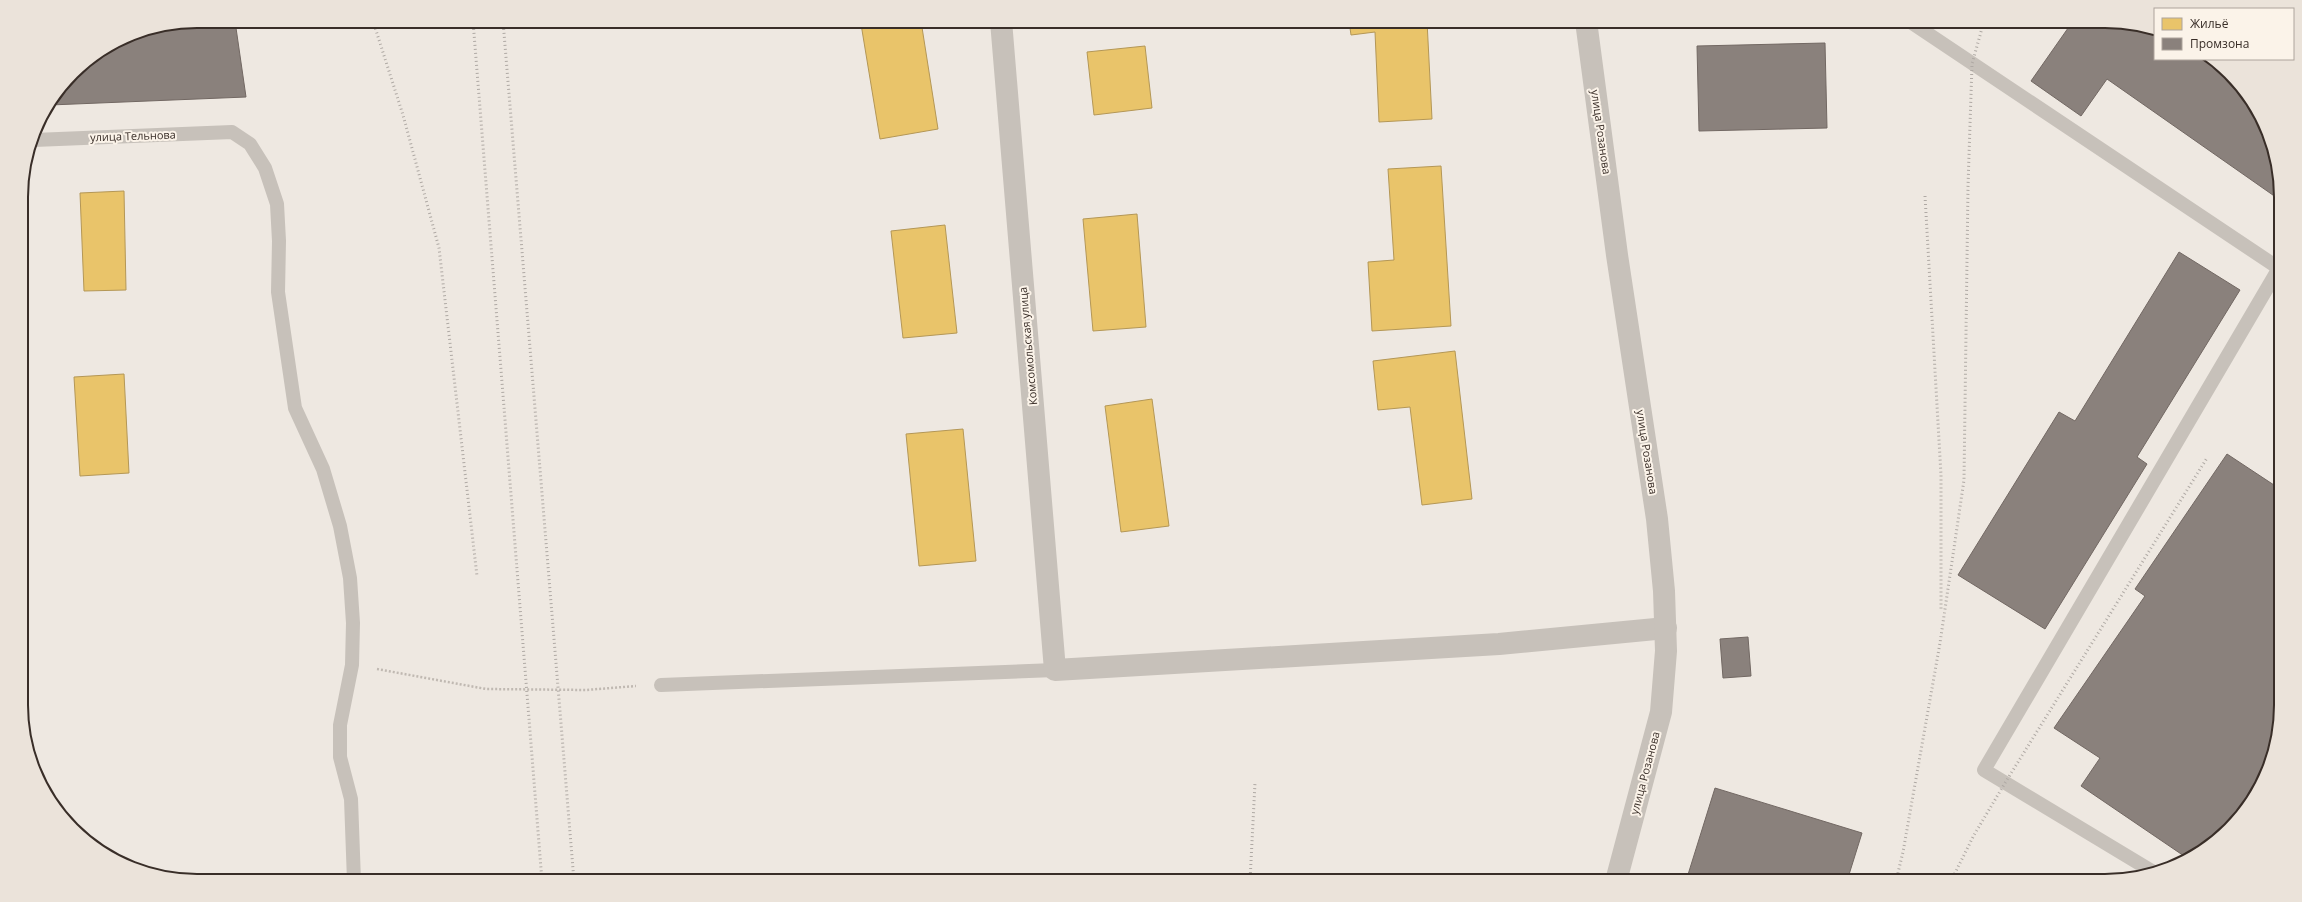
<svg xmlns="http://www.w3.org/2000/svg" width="2302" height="902" font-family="'Open Sans',sans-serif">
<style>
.homes{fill:#e9c46a;stroke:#b49756}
.industry{fill:#8a817c;stroke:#726863}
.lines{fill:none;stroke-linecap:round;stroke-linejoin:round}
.path{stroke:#c0b9b2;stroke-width:2.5;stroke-dasharray:2 2;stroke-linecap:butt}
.service{stroke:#c7c1ba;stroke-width:14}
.minor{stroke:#c7c1ba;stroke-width:22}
.rail{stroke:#afa9a4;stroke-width:3;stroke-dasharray:1 3;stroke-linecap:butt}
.labels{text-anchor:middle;stroke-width:4;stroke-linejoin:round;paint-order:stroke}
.street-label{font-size:11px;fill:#392e28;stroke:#fbf3e9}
.rim{fill:none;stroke:#392e28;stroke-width:2}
</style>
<rect width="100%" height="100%" fill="#eee8e1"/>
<!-- homes -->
<g class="homes">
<path d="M877,21H921L938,129L880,139L861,24Z"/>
<path d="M1349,21H1427L1432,119L1379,122L1375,32L1351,35Z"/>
<path d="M1145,46L1152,108L1094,115L1087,52Z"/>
<path d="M1441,166L1451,326L1372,331L1368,262L1394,260L1388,169Z"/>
<path d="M124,191L126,290L84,291L80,193Z"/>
<path d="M1137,214L1146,327L1093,331L1083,219Z"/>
<path d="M945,225L957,333L903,338L891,231Z"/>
<path d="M1455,351L1472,499L1422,505L1410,407L1378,410L1373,361Z"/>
<path d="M124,374L129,473L80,476L74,377Z"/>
<path d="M1152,399L1169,526L1121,532L1105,406Z"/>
<path d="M963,429L976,561L919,566L906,434Z"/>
</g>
<!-- industry -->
<g class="industry">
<path d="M197,21H235L246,97L50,105L81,65L130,34Z"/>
<path d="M2073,21H2105L2155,29V59H2212L2237,81L2263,119L2279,174L2280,200L2107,79L2081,116L2031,81Z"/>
<path d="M1825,43L1827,128L1699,131L1697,46Z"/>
<path d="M2179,252L2240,290L2137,457L2147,464L2045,629L1958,575L2059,412L2075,421Z"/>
<path d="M2227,454L2280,489L2281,705L2272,762L2245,812L2212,845L2187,858L2081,786L2100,758L2054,728L2145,596L2135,589Z"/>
<path d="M1748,637L1751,676L1723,678L1720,639Z"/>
<path d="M1715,788L1862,833L1847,881H1686Z"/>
</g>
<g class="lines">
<!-- path -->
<path class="path" d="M377,669L486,689L586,690L636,686"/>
<!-- service -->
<g class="service">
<path d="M1909,21L2280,269"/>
<path d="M34,140L232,132L250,144L265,168L277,204L279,241L278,292L295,408L323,469L340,526L350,578L353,623L352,665L340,725V757L351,799L354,881"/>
<path d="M661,685L1055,670"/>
<path d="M2155,873L1984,770L2279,268"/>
</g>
<!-- minor -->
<g class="minor">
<path d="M1001,21L1055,670L1499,644L1666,628"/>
<path d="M1586,21L1617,255L1657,519L1664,591L1666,651L1661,712L1616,881"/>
</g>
<!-- rail -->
<g class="rail">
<path d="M373,21L403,115L439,248L477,576"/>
<path d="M473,21L542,881"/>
<path d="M503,21L574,881"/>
<path d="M1925,196L1941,475V609"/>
<path d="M1250,881L1255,783"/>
<path d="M1896,881L1903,852L1940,643L1964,480L1968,186L1972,64L1984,21"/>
<path d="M1951,881L1974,835L2005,783L2207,458"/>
</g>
</g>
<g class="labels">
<!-- street labels -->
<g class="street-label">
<text transform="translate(1601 132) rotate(82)" y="4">улица Розанова</text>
<text transform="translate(133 136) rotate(-2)" y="4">улица Тельнова</text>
<text transform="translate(1028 346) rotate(-95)" y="4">Комсомольская улица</text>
<text transform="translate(1647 452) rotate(81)" y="4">улица Розанова</text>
<text transform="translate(1645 773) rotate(-75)" y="4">улица Розанова</text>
</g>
</g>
<!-- crop -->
<path d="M0 0H2302V902H0ZM197 28H2105A169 169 0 0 1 2274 197V705A169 169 0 0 1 2105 874H197A169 169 0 0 1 28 705V197A169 169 0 0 1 197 28Z" fill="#ebe3da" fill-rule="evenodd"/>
<path class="rim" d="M197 28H2105A169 169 0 0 1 2274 197V705A169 169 0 0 1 2105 874H197A169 169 0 0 1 28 705V197A169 169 0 0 1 197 28Z"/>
<!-- legend -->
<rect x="2154" y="8" width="140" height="52" fill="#fbf3e9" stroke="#ada49c"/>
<rect x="2162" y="18" width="20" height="12" fill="#e9c46a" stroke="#ada49c"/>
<text x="2190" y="28" font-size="12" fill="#392e28">Жильё</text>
<rect x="2162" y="38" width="20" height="12" fill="#8a817c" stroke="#ada49c"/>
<text x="2190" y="48" font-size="12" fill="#392e28">Промзона</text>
</svg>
